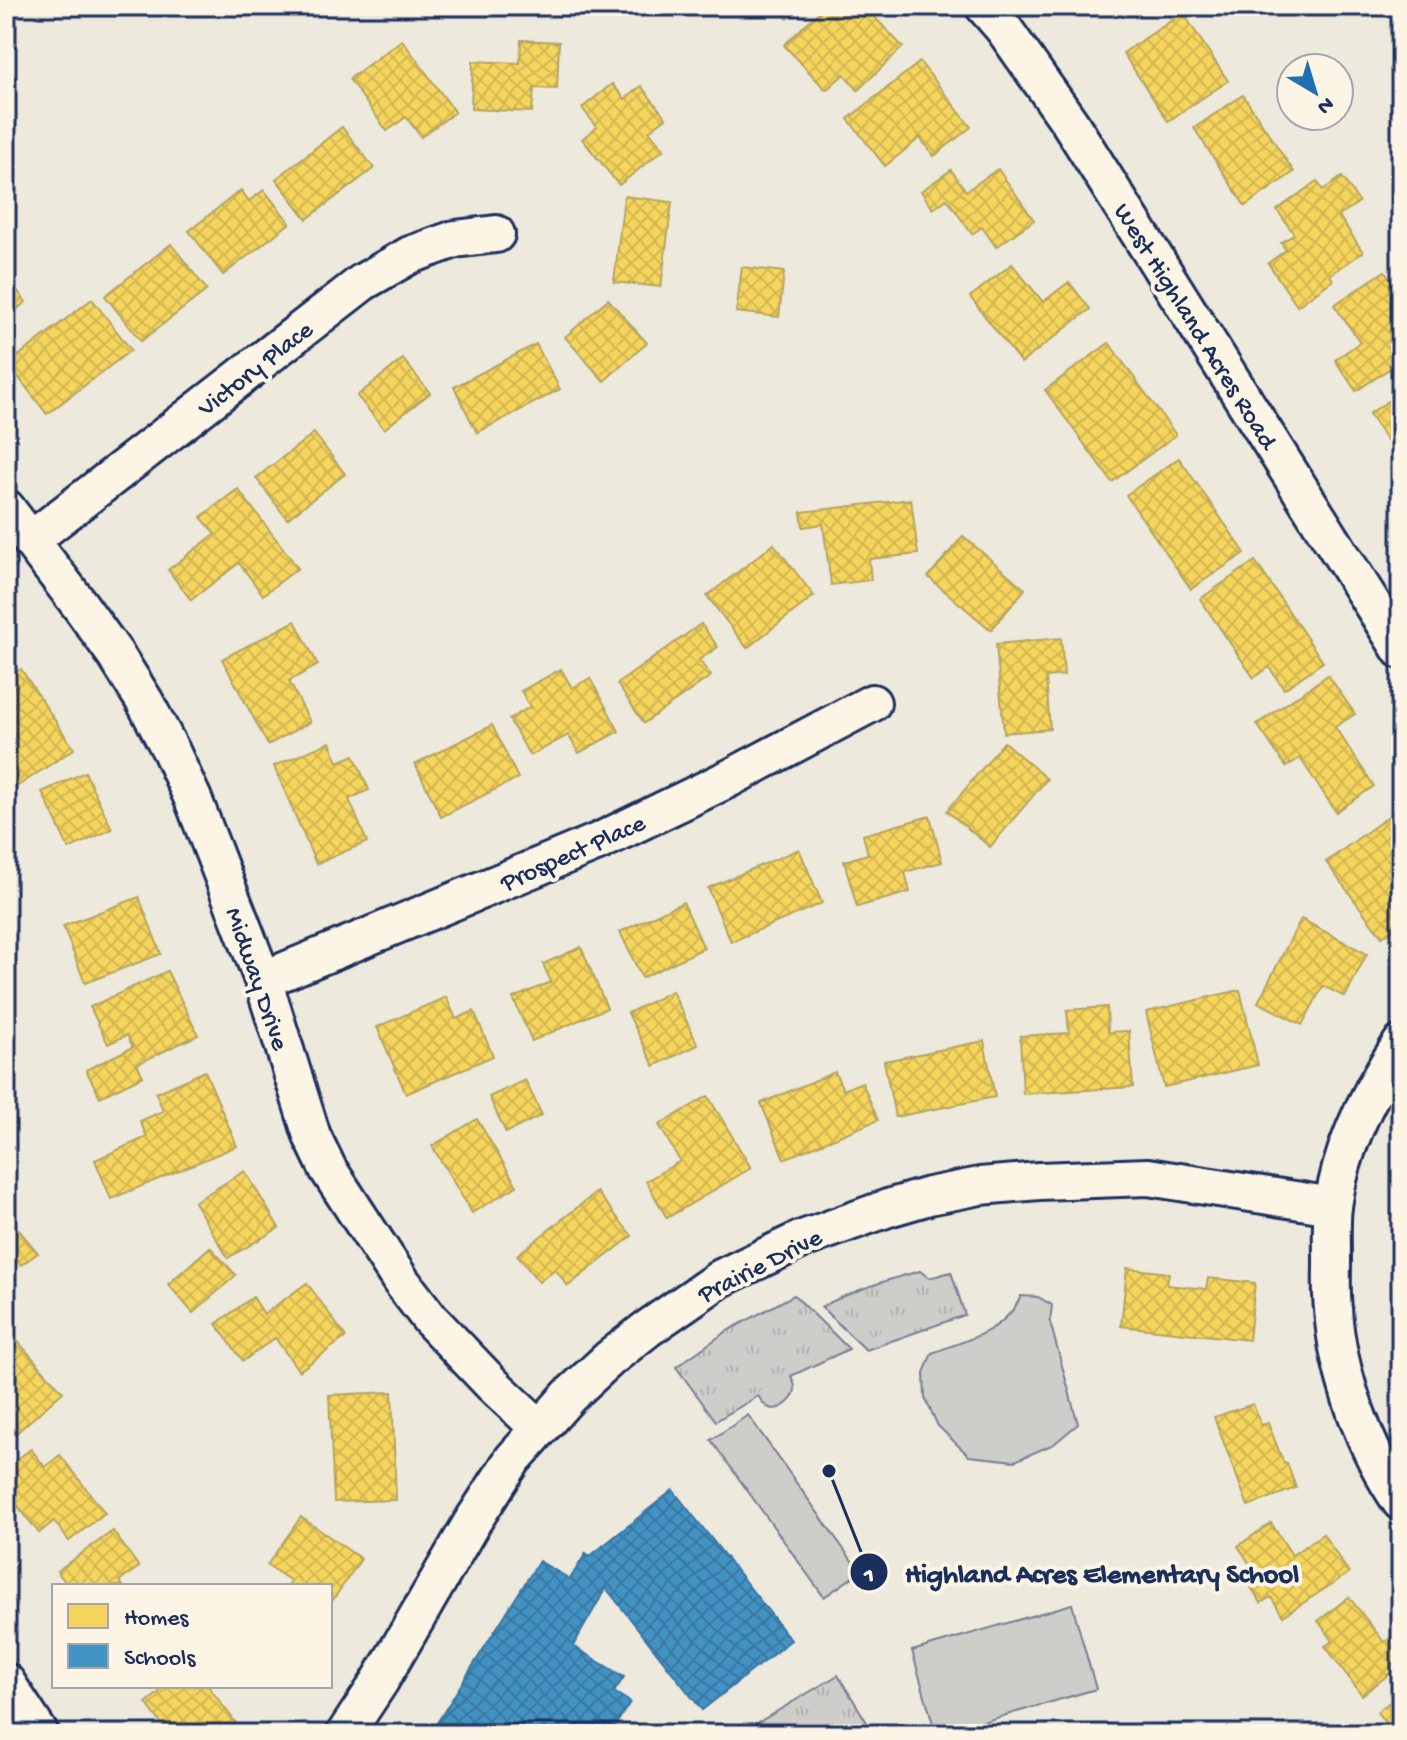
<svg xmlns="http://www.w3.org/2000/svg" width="1407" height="1740" font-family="'Gochi Hand',sans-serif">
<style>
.grass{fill:#cfcdca;stroke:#757e94;stroke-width:2}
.park{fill:url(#park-tufts);stroke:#757e94;stroke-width:2}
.homes{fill:url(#homes-cross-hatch);stroke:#b4a35d;stroke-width:2}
.schools{fill:url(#schools-cross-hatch);stroke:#3775a5;stroke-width:2}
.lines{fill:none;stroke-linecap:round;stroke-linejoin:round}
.minor-casing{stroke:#1b2f5e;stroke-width:42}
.minor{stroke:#fcf5e5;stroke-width:36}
.labels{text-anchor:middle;stroke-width:8;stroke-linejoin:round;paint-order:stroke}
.street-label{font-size:26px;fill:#1b2f5e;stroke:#fcf5e5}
.leader{fill:none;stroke:#1b2f5e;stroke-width:3}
.callout-dot{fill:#1b2f5e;stroke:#fcf5e5;stroke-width:3}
.mark-label{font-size:24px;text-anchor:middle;font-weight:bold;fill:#fff}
.callout-label{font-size:28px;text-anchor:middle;font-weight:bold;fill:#1b2f5e;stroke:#fcf5e5;stroke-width:8;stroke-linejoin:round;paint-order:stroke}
</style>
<defs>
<pattern id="park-tufts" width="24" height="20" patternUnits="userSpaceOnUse" patternTransform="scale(2)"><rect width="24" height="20" fill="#cfcdca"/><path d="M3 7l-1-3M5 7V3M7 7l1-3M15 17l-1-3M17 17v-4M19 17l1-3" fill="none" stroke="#b1b0b0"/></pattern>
<pattern id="homes-cross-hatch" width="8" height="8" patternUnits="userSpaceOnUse" patternTransform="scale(2)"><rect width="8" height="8" fill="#f6d55c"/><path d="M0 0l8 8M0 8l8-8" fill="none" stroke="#d2b752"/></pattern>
<pattern id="schools-cross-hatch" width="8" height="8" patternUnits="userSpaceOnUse" patternTransform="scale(2)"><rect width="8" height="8" fill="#4393c3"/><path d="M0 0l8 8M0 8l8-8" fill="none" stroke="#3778a2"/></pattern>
</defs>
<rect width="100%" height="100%" fill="#eee9dd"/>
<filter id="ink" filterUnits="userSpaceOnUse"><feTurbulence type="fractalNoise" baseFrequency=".0125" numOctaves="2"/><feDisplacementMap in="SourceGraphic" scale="16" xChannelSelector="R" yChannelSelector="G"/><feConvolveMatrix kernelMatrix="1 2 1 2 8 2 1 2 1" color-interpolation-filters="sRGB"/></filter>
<g filter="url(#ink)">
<!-- grass -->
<g class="grass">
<path d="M1021,1296L1038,1297L1052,1305L1050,1322L1078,1424L1054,1444L1015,1461L969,1456L938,1426L925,1398L924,1373L932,1353C966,1340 1005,1332 1021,1296Z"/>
<path d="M748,1415L860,1572L824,1597L711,1440Z"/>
<path d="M1072,1604L1096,1689L941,1734H936L912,1651Z"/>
</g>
<!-- park -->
<g class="park">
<path d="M920,1271L929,1278L951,1272L965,1315L866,1350L821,1307C852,1291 886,1280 920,1271Z"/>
<path d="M794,1295L849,1349L791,1376C793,1380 795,1384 795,1389C795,1401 776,1415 766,1406C762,1403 761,1399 758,1396L716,1421L676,1367L727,1331Z"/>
<path d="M838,1675L874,1734H739Z"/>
</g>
<!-- homes -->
<g class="homes">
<path d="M733,6H753L745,16Z"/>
<path d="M772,6H799L788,19Z"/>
<path d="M825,6H864L903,47L858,90L844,74L826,90L784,45Z"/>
<path d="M1183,13L1228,81L1168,121L1123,53Z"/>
<path d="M402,40L455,112L421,137L406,117L387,131L349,79Z"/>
<path d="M521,40L559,42L557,89L534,88L532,112L471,109L473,61L520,63Z"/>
<path d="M920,62L971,127L934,156L920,138L885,166L848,119Z"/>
<path d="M612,84L625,99L641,86L666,118L649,131L664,149L619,185L582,139L597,127L582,108Z"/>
<path d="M1243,95L1294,172L1245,206L1194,128Z"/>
<path d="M342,127L374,168L307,219L276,179Z"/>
<path d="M998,169L1034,220L996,247L982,227L972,234L947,199L933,209L921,191L951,170L966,191Z"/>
<path d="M1342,177L1359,202L1339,216L1363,252L1330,275L1333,280L1297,306L1268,263L1286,250L1281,243L1294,234L1277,210L1317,181L1323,190Z"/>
<path d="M241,190L249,201L264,190L290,223L223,275L189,231Z"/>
<path d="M624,196L672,202L661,287L614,282Z"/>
<path d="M171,244L207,290L141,341L105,296Z"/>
<path d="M1012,264L1043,302L1069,282L1090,309L1021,363L970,297Z"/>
<path d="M742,267L784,272L779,317L736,312Z"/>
<path d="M1385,271L1401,295V361L1356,391L1335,360L1360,342L1334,305Z"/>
<path d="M6,276L26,302L6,318Z"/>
<path d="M92,299L131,350L47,414L8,364Z"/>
<path d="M608,299L647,343L604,381L565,337Z"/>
<path d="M1109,343L1176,435L1112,482L1045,390Z"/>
<path d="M536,344L560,389L477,433L454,387Z"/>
<path d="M403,359L430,393L384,429L357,396Z"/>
<path d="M1401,392V451L1396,454L1369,414Z"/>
<path d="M314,433L345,474L287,519L256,478Z"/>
<path d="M1179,458L1245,553L1191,589L1126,495Z"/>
<path d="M238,489L298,568L263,595L239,563L191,600L168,570L215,534L201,517Z"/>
<path d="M911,499L918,554L869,559L871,580L831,585L823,524L803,527L801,512Z"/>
<path d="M963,536L1025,589L991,630L928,577Z"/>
<path d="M774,544L814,596L747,648L707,596Z"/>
<path d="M1255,561L1323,662L1284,689L1269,667L1254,678L1200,599Z"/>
<path d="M295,621L318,665L289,681L310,722L268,745L222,659Z"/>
<path d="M701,624L718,647L699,660L711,676L644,723L617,684Z"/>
<path d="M1061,638L1064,675L1046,677L1050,729L1004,733L996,644Z"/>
<path d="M21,669L74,749L7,793L6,678Z"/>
<path d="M561,669L572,688L590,678L619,731L579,753L568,735L530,756L509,719L530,707L521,691Z"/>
<path d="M1328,675L1355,714L1335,727L1374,786L1336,812L1300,758L1286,767L1257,724Z"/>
<path d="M492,725L518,778L441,817L415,764Z"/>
<path d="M330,742L338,762L354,755L369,790L349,799L367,842L316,864L274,766Z"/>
<path d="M1004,742L1047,779L990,847L947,811Z"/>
<path d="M85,772L112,829L69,849L42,792Z"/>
<path d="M1401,807V868L1396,872L1401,879V923L1382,937L1326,862Z"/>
<path d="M930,816L942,862L905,872L910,892L857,907L844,861L868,854L863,835Z"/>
<path d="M799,849L822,903L731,942L708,888Z"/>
<path d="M139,897L161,954L85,983L63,926Z"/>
<path d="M683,902L704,948L642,978L620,932Z"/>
<path d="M1301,919L1367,954L1345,997L1323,986L1302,1025L1258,1002Z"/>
<path d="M581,947L607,1008L532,1041L513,998L551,982L543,964Z"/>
<path d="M167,971L198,1035L137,1064L143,1076L100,1097L86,1070L133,1047L127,1035L108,1044L90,1007Z"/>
<path d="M1240,990L1258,1065L1164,1087L1146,1012Z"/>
<path d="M672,991L698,1045L654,1066L628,1013Z"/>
<path d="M446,997L456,1019L474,1011L493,1056L406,1094L377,1027Z"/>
<path d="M1107,1007L1108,1032L1129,1031L1133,1087L1023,1094L1020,1036L1069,1033L1067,1010Z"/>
<path d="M984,1041L995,1097L895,1117L884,1061Z"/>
<path d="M205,1071L237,1146L111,1199L95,1160L147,1137L140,1121L163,1111L156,1093Z"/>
<path d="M835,1072L843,1090L862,1082L878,1120L784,1159L761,1103Z"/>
<path d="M525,1080L542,1115L506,1133L489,1097Z"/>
<path d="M708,1096L751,1168L667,1218L646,1181L680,1161L659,1125Z"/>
<path d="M477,1119L517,1186L472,1213L432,1146Z"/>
<path d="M245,1171L279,1228L228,1258L194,1202Z"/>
<path d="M597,1192L632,1236L568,1286L555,1269L539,1282L517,1255Z"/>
<path d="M18,1229L38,1253L21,1265L6,1247V1239Z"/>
<path d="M210,1247L236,1275L193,1313L168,1284Z"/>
<path d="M1127,1268L1169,1273L1167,1285L1206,1289L1208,1278L1255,1283L1249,1340L1121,1326Z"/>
<path d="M307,1283L346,1337L299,1371L275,1338L243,1361L216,1324L253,1297L264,1314Z"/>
<path d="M11,1334L63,1392L6,1442V1338Z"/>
<path d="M392,1392L396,1500L334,1502L329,1395Z"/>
<path d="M1253,1404L1261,1425L1268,1423L1284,1464L1287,1463L1296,1488L1248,1506L1214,1417Z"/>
<path d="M31,1449L45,1467L60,1455L105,1513L69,1541L54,1521L39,1533L6,1491V1468Z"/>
<path d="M301,1517L361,1559L330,1604V1586H288L291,1581L267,1565Z"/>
<path d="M1271,1523L1292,1555L1323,1534L1349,1573L1283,1616L1271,1597L1261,1603L1245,1578L1255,1572L1238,1546Z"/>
<path d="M113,1531L139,1567L119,1581L123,1586H68L57,1571Z"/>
<path d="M1349,1597L1384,1642L1395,1635L1401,1643V1665L1362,1695L1325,1646L1333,1641L1318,1621Z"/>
<path d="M156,1686H208L236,1723L222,1734H169L146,1703L160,1692Z"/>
<path d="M1401,1693V1734H1393L1377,1712Z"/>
</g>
<!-- schools -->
<path class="schools" d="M673,1490L791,1640L702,1710L606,1588L573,1646L624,1677L614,1692L630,1702L610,1734H430L539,1561L570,1579L586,1553L589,1557Z"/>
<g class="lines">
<defs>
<g id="minor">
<path d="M984,6L1004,29L1070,123L1401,650"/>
<path d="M6,508L79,604L115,654L145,702L171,751L193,799L263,980L312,1136L328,1169L401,1281L430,1319L493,1385L539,1428"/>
<path d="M31,540L363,282L410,255L455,239L496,234"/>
<path d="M263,980L600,841L730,778L872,703"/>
<path d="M1401,1044C1369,1092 1341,1148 1333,1206C1331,1223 1332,1243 1332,1261C1332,1277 1331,1293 1333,1309C1337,1373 1365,1450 1401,1502"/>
<path d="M6,1682L40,1734"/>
<path d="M345,1734L380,1681L471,1524L513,1459L569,1396L609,1359L647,1329L721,1278L800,1240L888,1208L929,1196L980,1186L1039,1181L1148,1177L1333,1206"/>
</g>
</defs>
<!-- minor casing -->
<use href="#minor" class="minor-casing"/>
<!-- minor -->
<use href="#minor" class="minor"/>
</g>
</g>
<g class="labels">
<!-- street labels -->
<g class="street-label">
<text transform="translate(1197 325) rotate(58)" y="9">West Highland Acres Road</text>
<text transform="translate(254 367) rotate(-38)" y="9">Victory Place</text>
<text transform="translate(572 851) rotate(-24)" y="9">Prospect Place</text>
<text transform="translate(259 978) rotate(71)" y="9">Midway Drive</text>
<text transform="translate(759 1264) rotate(-27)" y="9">Prairie Drive</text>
</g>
</g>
<!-- callouts -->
<path class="leader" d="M829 1471L869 1572"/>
<g class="callout-dot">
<circle cx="829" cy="1471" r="8"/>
<circle cx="869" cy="1572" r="20"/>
</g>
<g class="mark-label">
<text x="869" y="1581">1</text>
</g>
<g class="callout-label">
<text x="1102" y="1582">Highland Acres Elementary School</text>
</g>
<!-- margin -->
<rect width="1407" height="1740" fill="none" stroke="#fcf5e5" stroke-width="32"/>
<rect x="16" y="16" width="1375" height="1708" fill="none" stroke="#1b2f5e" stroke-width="3" filter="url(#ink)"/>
<!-- legend -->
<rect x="52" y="1584" width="280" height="104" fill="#fcf5e5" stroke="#a2a6af" stroke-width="2"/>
<rect x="68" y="1604" width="40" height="24" fill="#f6d55c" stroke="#a2a6af" stroke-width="2"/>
<text x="124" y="1624" font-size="24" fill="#1b2f5e">Homes</text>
<rect x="68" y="1644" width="40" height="24" fill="#4393c3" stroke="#a2a6af" stroke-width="2"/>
<text x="124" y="1664" font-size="24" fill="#1b2f5e">Schools</text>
<!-- north arrow -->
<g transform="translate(1315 92) rotate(142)"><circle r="38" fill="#fcf5e5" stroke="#a2a6af" stroke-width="2"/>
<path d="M0-6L14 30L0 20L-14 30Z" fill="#1f6fb2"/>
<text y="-12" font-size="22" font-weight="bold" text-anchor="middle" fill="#1b2f5e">N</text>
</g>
</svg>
